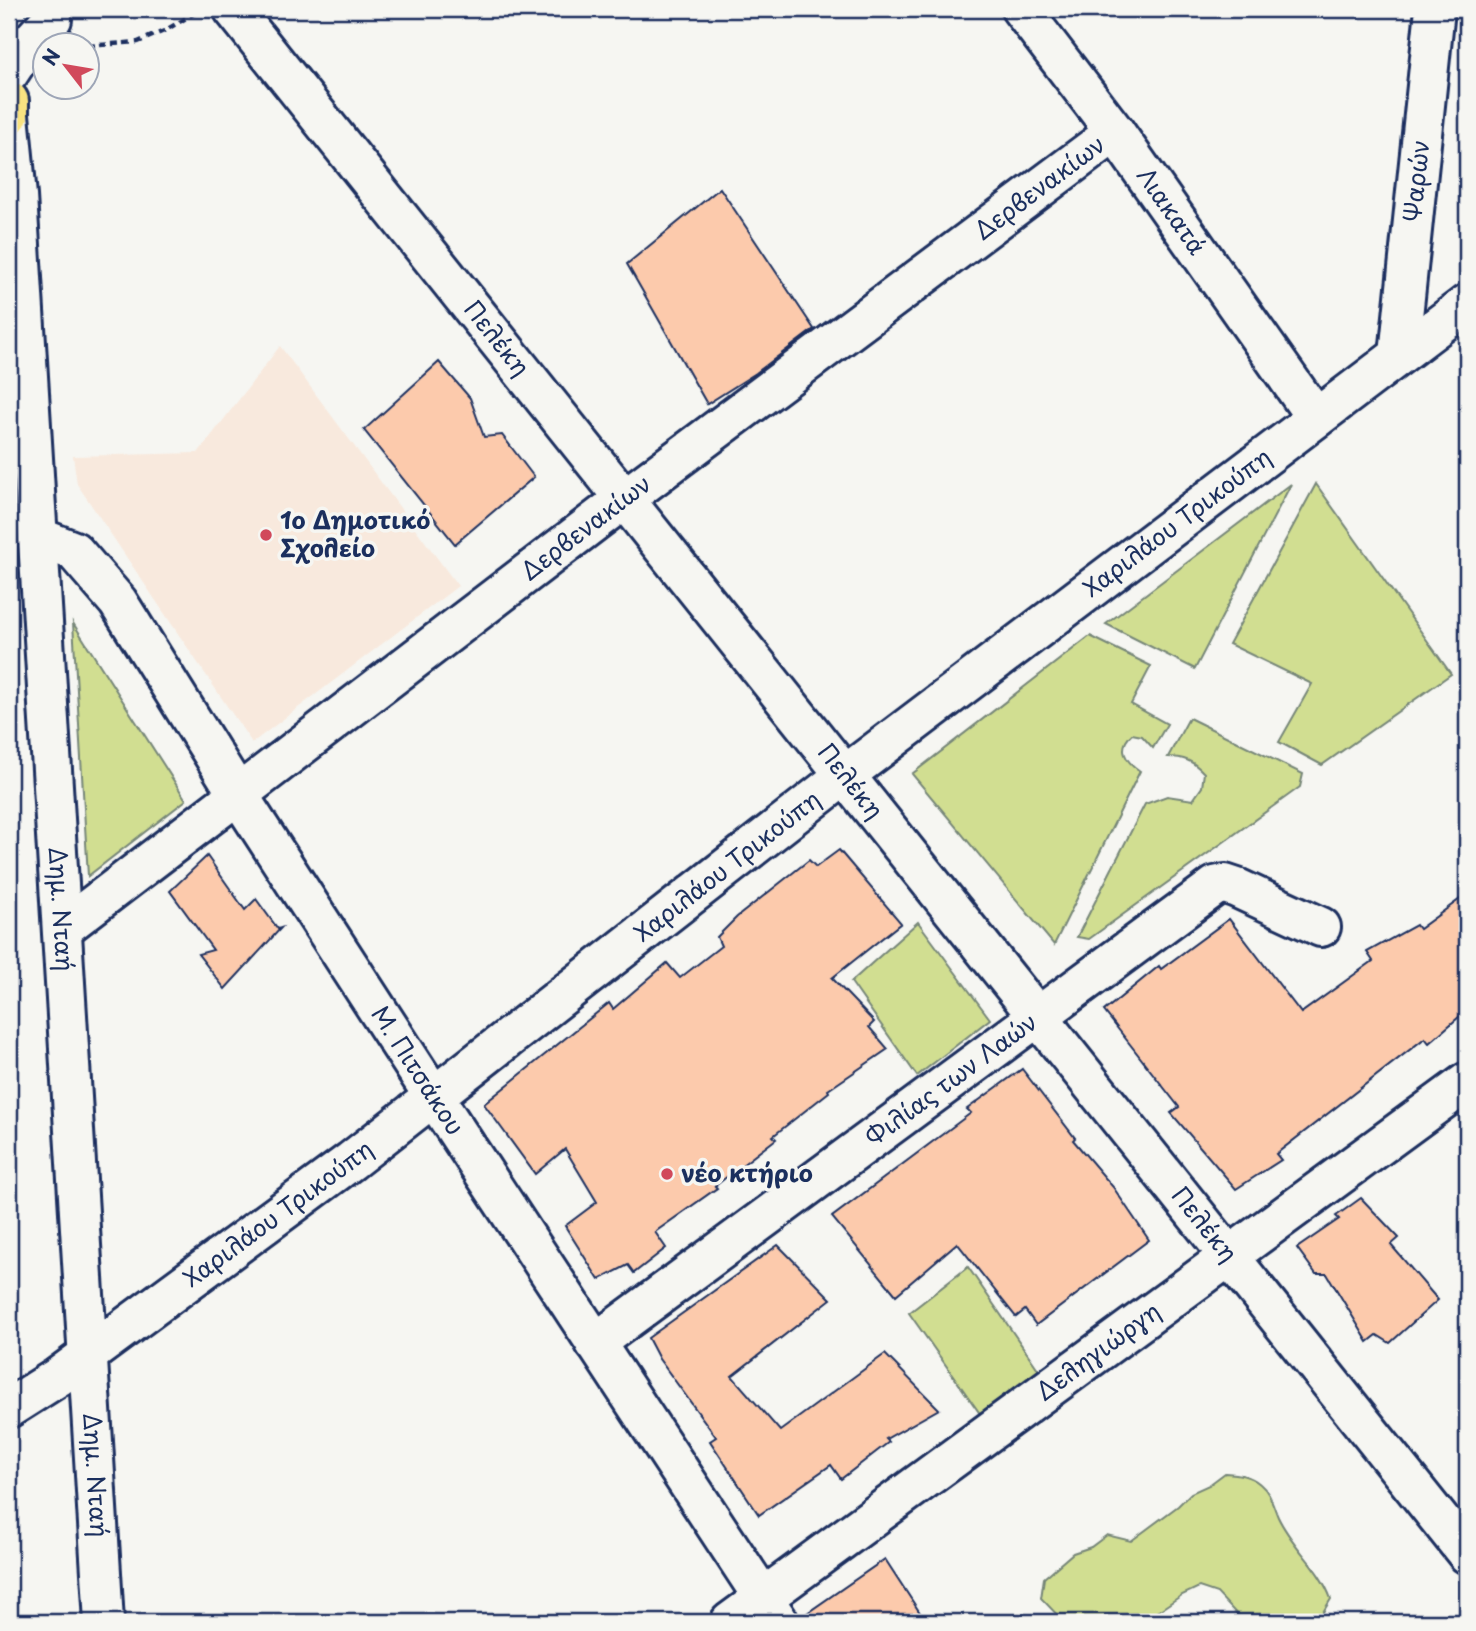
<svg xmlns="http://www.w3.org/2000/svg" width="1476" height="1631" font-family="'Playpen Sans',sans-serif">
<style>
.built{fill:#f8e9dd}
.green{fill:#d1de91;stroke:#768678;stroke-width:2}
.building{fill:#fccaac;stroke:#1b2f5e;stroke-width:2}
.lines{fill:none;stroke-linecap:round;stroke-linejoin:round}
.minor-casing{stroke:#1b2f5e;stroke-width:44}
.major-casing{stroke:#1b2f5e;stroke-width:44}
.path{stroke:#1b2f5e;stroke-width:4.5;stroke-dasharray:7 5;stroke-linecap:butt}
.minor{stroke:#f6f6f2;stroke-width:38}
.major{stroke:#f8e281;stroke-width:38}
.poi-dot{fill:#d1495b;stroke:#f6f6f2;stroke-width:2.5}
.labels{text-anchor:middle;stroke-width:7;stroke-linejoin:round;paint-order:stroke}
.street-label{font-size:24px;fill:#1b2f5e;stroke:#f6f6f2}
.poi-label{font-size:24px;font-weight:bold;fill:#1b2f5e;stroke:#f6f6f2;text-anchor:start}
</style>
<rect width="100%" height="100%" fill="#f6f6f2"/>
<filter id="ink" filterUnits="userSpaceOnUse"><feTurbulence type="fractalNoise" baseFrequency=".0143" numOctaves="2"/><feDisplacementMap in="SourceGraphic" scale="14" xChannelSelector="R" yChannelSelector="G"/><feConvolveMatrix kernelMatrix="1 2 1 2 8 2 1 2 1" color-interpolation-filters="sRGB"/></filter>
<g filter="url(#ink)">
<!-- built -->
<path class="built" d="M280,346L458,586L252,743L77,484L73,456L198,453Z"/>
<!-- green -->
<g class="green">
<path d="M1291,484L1195,669L1106,624Z"/>
<path d="M1316,484L1451,674L1322,765L1279,742L1312,684L1229,644Z"/>
<path d="M73,623L186,800L88,876Z"/>
<path d="M1090,636L1151,666L1131,704L1167,724L1153,748L1142,736L1132,734C1117,748 1125,761 1140,771L1054,945L912,774Z"/>
<path d="M1189,718L1303,774L1300,787L1089,939L1077,937L1145,804L1167,796L1193,800L1202,787L1204,773C1193,761 1184,757 1168,757Z"/>
<path d="M918,922L990,1019L917,1076L851,982Z"/>
<path d="M968,1267L1040,1372L981,1415L909,1313Z"/>
<path d="M1225,1473C1238,1474 1250,1475 1260,1484C1271,1493 1273,1506 1278,1517C1292,1547 1320,1568 1331,1599L1320,1617L1306,1622H1244L1217,1593L1199,1587L1182,1595L1142,1622H1064L1041,1598L1044,1578L1073,1553L1091,1547L1107,1535L1131,1541L1178,1506L1191,1493L1209,1485Z"/>
</g>
<!-- building -->
<g class="building">
<path d="M720,188L814,329L756,373L707,404L627,264Z"/>
<path d="M439,362L470,398L484,437L502,435L534,477L455,544L364,430Z"/>
<path d="M839,850L901,923L832,978L874,1022L869,1027L888,1049L828,1090L829,1092L773,1136L776,1139L715,1186L717,1188L655,1232L666,1248L634,1273L628,1265L599,1280L565,1226L597,1202L565,1149L535,1174L484,1104L609,1003L613,1009L667,963L680,978L721,946L717,937L737,917L809,860L816,867Z"/>
<path d="M207,856L245,910L256,899L278,929L281,928L225,989L198,954L213,950L170,891Z"/>
<path d="M1467,894V1010L1429,1043L1425,1038L1276,1154L1281,1160L1236,1189L1171,1113L1179,1107L1104,1011L1159,966L1161,969L1229,919L1301,1013L1373,961L1367,952L1416,925L1419,929Z"/>
<path d="M1022,1069L1075,1138L1073,1140L1113,1187L1149,1240L1036,1325L1025,1310L1016,1317L957,1243L896,1295L832,1217L971,1113L967,1109Z"/>
<path d="M1361,1198L1399,1238L1391,1245L1438,1300L1390,1343L1377,1335L1368,1342L1327,1274H1316L1297,1248L1339,1219L1336,1216Z"/>
<path d="M778,1245L831,1299L732,1376L780,1431L885,1354L939,1409L886,1439L889,1442L841,1479L831,1465L759,1515L710,1441L716,1437L659,1359L648,1338Z"/>
<path d="M885,1559L926,1622H801L800,1618Z"/>
</g>
<g class="lines">
<defs>
<g id="minor">
<path id="s1" d="M233,9L1467,1554"/>
<path id="s2" d="M1021,9L1115,132L1316,418"/>
<path d="M9,73L26,47L52,19L51,9"/>
<path id="s3" d="M9,115L17,196L104,1622"/>
<path id="s4" d="M1399,355L1435,9"/>
<path id="s5" d="M38,537L74,551L118,602L239,796L434,1097L779,1622"/>
<path id="s6" d="M62,929L624,499L1115,132"/>
<path id="s7" d="M595,1343L1215,886L1225,884L1237,888L1321,927"/>
<path id="s8" d="M9,1408L58,1377L351,1161L845,775L1467,304"/>
<path id="s9" d="M730,1622L1467,1082"/>
</g>
<path id="major" d="M9,101V115"/>
</defs>
<!-- minor casing -->
<use href="#minor" class="minor-casing"/>
<!-- major casing -->
<use href="#major" class="major-casing"/>
<!-- path -->
<path class="path" d="M88,46L138,42L164,31L195,13"/>
<!-- minor -->
<use href="#minor" class="minor"/>
<!-- major -->
<use href="#major" class="major"/>
</g>
</g>
<!-- markers -->
<g class="poi-dot">
<circle cx="266" cy="535" r="7"/>
<circle cx="667" cy="1174" r="7"/>
</g>
<g class="labels">
<!-- street labels -->
<g class="street-label">
<text dy="8" stroke="none"><textPath href="#s4" startOffset="175">Ψαρών</textPath></text>
<text dy="8" stroke="none"><textPath href="#s6" startOffset="1227">Δερβενακίων</textPath></text>
<text dy="8" stroke="none"><textPath href="#s2" startOffset="252">Λιακατά</textPath></text>
<text dy="8" stroke="none"><textPath href="#s1" startOffset="422">Πελέκη</textPath></text>
<text dy="8" stroke="none"><textPath href="#s8" startOffset="1466">Χαριλάου Τρικούπη</textPath></text>
<text dy="8" stroke="none"><textPath href="#s6" startOffset="660">Δερβενακίων</textPath></text>
<text dy="8" stroke="none"><textPath href="#s1" startOffset="989">Πελέκη</textPath></text>
<text dy="8" stroke="none"><textPath href="#s8" startOffset="900">Χαριλάου Τρικούπη</textPath></text>
<text dy="8" stroke="none"><textPath href="#s3" startOffset="796">Δημ. Νταή</textPath></text>
<text dy="8" stroke="none"><textPath href="#s5" startOffset="662">Μ. Πιτσάκου</textPath></text>
<text dy="8" stroke="none"><textPath href="#s7" startOffset="443">Φιλίας των Λαών</textPath></text>
<text dy="8" stroke="none"><textPath href="#s8" startOffset="332">Χαριλάου Τρικούπη</textPath></text>
<text dy="8" stroke="none"><textPath href="#s1" startOffset="1556">Πελέκη</textPath></text>
<text dy="8" stroke="none"><textPath href="#s9" startOffset="457">Δεληγιώργη</textPath></text>
<text dy="8" stroke="none"><textPath href="#s3" startOffset="1363">Δημ. Νταή</textPath></text>
</g>
<!-- poi labels -->
<g class="poi-label">
<text x="280" y="529">1ο Δημοτικό<tspan x="280" dy="28">Σχολείο</tspan></text>
<text x="681" y="1182">νέο κτήριο</text>
</g>
</g>
<!-- margin -->
<rect width="1476" height="1631" fill="none" stroke="#f6f6f2" stroke-width="35"/>
<rect x="18" y="18" width="1441" height="1596" fill="none" stroke="#1b2f5e" stroke-width="2.5" filter="url(#ink)"/>
<!-- north arrow -->
<g transform="translate(66 66) rotate(301)"><circle r="33" fill="#f6f6f2" stroke="#9ea6b7" stroke-width="2"/>
<path d="M0-5L12 26L0 18L-12 26Z" fill="#d1495b"/>
<text y="-10" font-size="19" font-weight="bold" text-anchor="middle" fill="#1b2f5e">N</text>
</g>
</svg>
